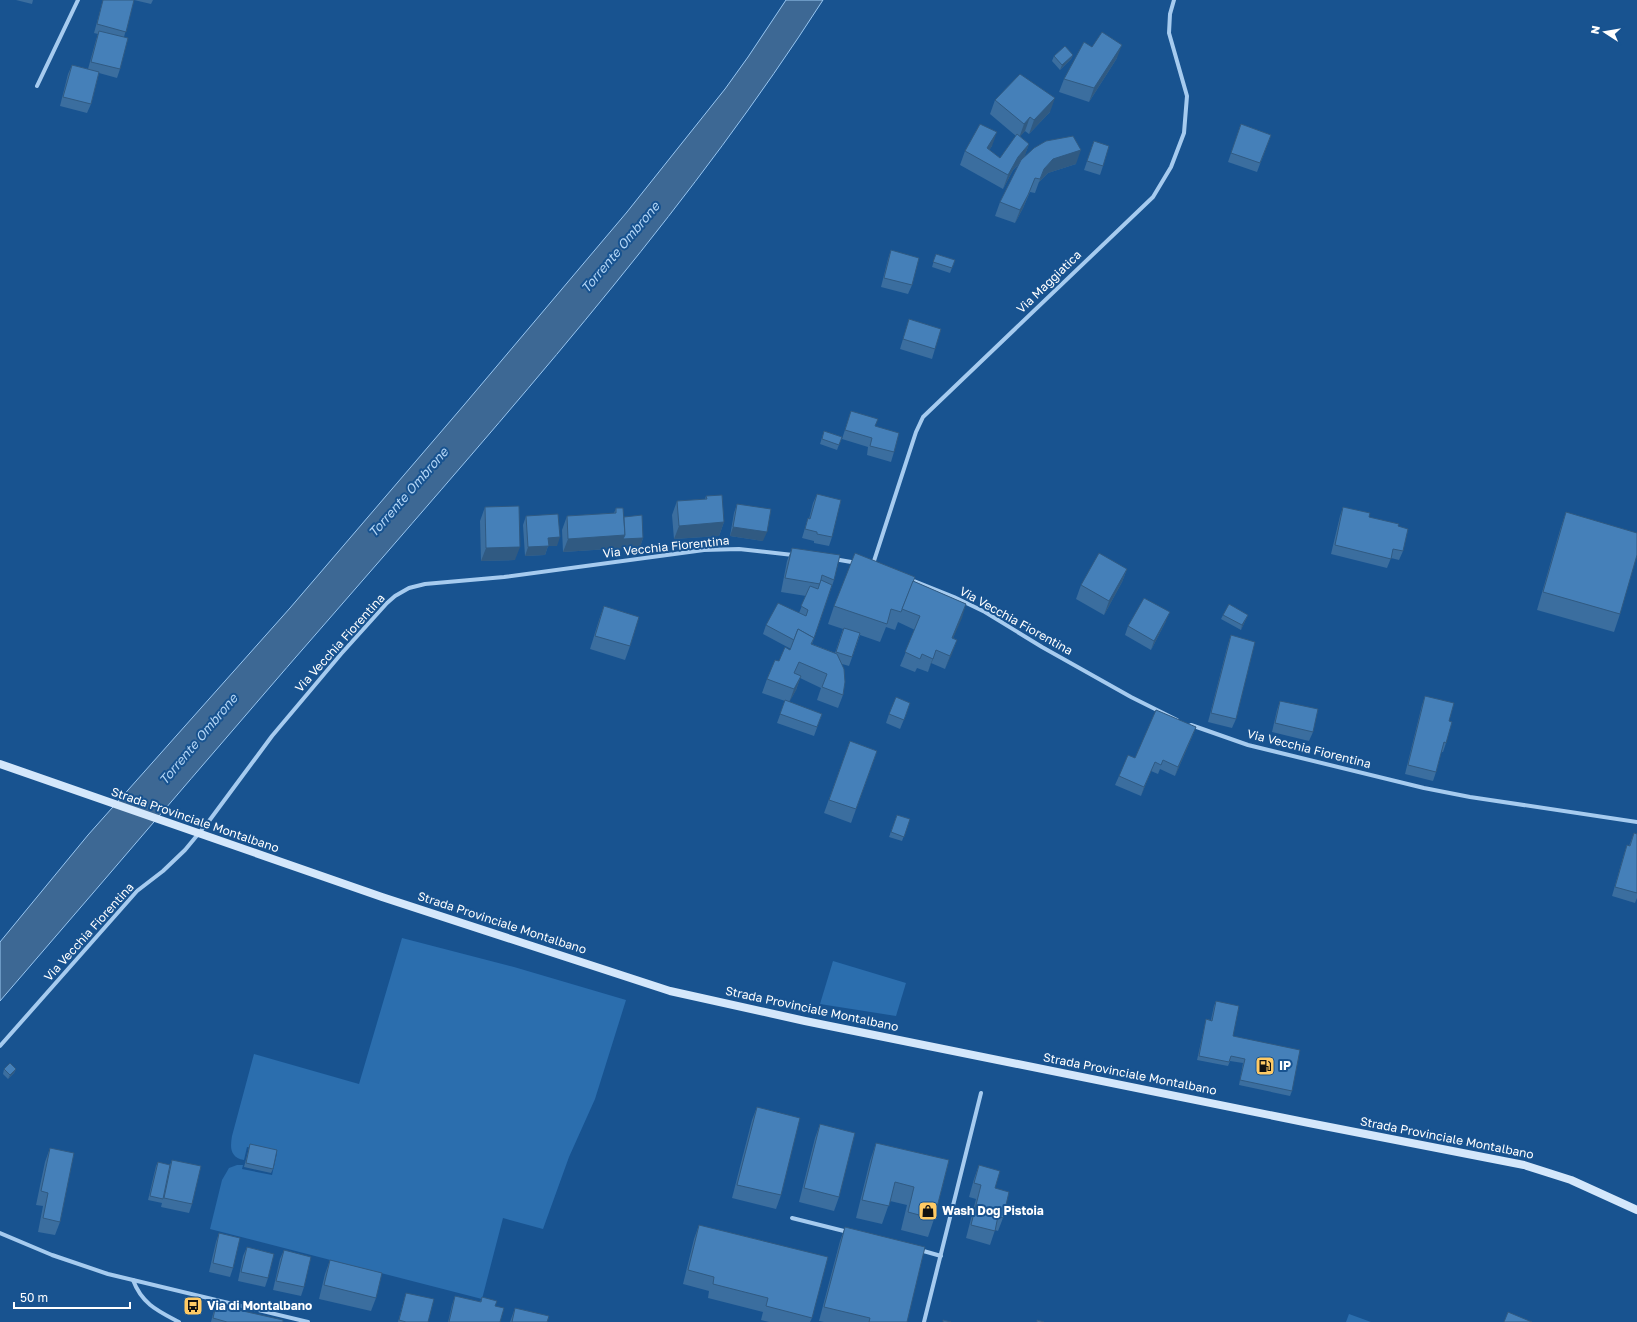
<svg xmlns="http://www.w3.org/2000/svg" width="1637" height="1322" font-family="'Golos Text',sans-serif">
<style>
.green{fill:#2b6eae}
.water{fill:#3d6894;stroke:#99c7f2}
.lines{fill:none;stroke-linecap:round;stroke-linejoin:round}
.minor{stroke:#a6cbef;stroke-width:4}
.secondary{stroke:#d4e7fb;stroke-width:8}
.wall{fill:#3b6e9f}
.shaded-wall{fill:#305a82}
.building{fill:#4580b9;stroke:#305a82}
.labels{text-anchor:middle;stroke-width:4;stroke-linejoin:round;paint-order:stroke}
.street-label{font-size:12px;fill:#fff;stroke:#185390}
.poi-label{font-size:12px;font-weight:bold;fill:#fff;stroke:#185390;text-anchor:start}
.water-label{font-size:13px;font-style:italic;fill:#b2d5f6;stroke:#185390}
</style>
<rect width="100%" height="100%" fill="#185390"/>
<!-- green -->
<g class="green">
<path d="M402,938L514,967L626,1000L595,1099L569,1157L543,1229L503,1218L482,1299L210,1229L222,1180L229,1168L237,1165H243L242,1169L272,1175L277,1153L247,1147L244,1160C230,1157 230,1148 232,1136L254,1054L359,1084Z"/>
<path d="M833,961L906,983L896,1016L820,1004Z"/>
<path d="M1349,1314L1371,1322H1346Z"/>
</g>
<!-- water -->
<path class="water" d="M786,0H823C695,199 538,378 383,557C254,704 128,853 0,1001V942L88,835L290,608L464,405L627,212L725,89L748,57Z"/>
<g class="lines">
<!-- minor -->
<g class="minor">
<path d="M37,86L78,0"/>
<path d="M834,559L857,563"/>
<path d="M873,564L916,432L923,417L1153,197L1171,167L1184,133L1187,96L1169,33L1170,14L1174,0"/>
<path d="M909,579L954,597L985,612L1042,647L1131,697L1177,720"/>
<path d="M1191,725L1248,745L1424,788L1470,797L1637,822"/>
<path d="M0,1046L137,891L163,871L185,850L209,821L272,736L341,654L387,603L395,596L409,588L425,584L504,577L704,550L739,549L793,555"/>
<path d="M792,1218L848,1232"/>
<path d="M0,1233L52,1255L108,1274L308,1322"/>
<path d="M920,1250L941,1256"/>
<path d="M133,1280C142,1304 158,1311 179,1322"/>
<path d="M924,1322L981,1093"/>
</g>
<!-- secondary -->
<path class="secondary" d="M0,764L382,897L670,991L805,1021L1309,1123L1524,1165L1571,1180L1637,1210"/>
</g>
<!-- wall -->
<g class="wall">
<path d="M16,0H33L32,4Z"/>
<path d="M103,0H153L151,4L134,0L124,37L120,69L117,78L99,73L91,104L87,113L60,106L68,74L72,65L88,69L96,40L98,34L94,33Z"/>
<path d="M1092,47L1117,58L1089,102L1059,92L1064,79Z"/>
<path d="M1073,55L1071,59L1060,70L1052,61L1054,56Z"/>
<path d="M995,100L1050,112L1029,134L1025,131L1020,136L1029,144L1024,157L1076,164L1048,173L1039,182L1035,193L1030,192L1023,208L1015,223L995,216L1000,202L1020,163L1013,170L1003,189L960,165L965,151L992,146L989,150L1000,158L1016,136L990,114Z"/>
<path d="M1241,124L1271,135L1257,172L1228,162Z"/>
<path d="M1094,141L1103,166L1100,175L1084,170Z"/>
<path d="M891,250L912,285L908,294L881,287L888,259Z"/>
<path d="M936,254L955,260L950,273L932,267Z"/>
<path d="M909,319L935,349L932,359L900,349Z"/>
<path d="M851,411L875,426L894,452L891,462L867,455L868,447L842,439Z"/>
<path d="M824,431L842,437L837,450L820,444Z"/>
<path d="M817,494L832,537L829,546L814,543V541L802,538L808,518L809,519L813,503Z"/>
<path d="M706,496L724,522L719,536L674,539L672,515L677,501L705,499Z"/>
<path d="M737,504L763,541L730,536L734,513Z"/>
<path d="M485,507L515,560L481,561L480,521Z"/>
<path d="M1343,507L1369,517L1398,526L1403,551L1399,560L1391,558L1387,568L1331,554L1340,516Z"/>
<path d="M616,508L643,538L640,547L563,552L562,530L567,516L614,513Z"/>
<path d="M1566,512L1620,614L1614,632L1537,610L1560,530Z"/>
<path d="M526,516L557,546H548L545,555L525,556L523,525Z"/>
<path d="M792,548L834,580L812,644L835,653L843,629L828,624L834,606L913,581L966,604L953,638L957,640L945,669L931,663L928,672L917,668L915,672L900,666L915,630L898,622L895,630L886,627L880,642L860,635L849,666L842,664L843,695L838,708L817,700L821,688L800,678L796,690L789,702L822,714L814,736L777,723L785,701L762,693L767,679L779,661L791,649L763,634L766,625L799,613L806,596L781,592L787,561Z"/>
<path d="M1127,569L1122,582L1104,615L1076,599L1081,585Z"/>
<path d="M604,606L630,646L625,660L590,649L599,620Z"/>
<path d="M1223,615H1248L1246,619L1241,630L1221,619Z"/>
<path d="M1166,621L1151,650L1125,635L1128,626Z"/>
<path d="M1231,635L1236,719L1232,728L1208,722L1228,644Z"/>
<path d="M1425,696L1449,721L1446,743L1443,752H1441L1436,772L1433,781L1405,774L1422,705Z"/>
<path d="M1280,701L1313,732L1309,741L1272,732L1277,710Z"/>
<path d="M907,712L900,729L886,723L889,714Z"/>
<path d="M1196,727L1192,737L1175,776L1160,769L1158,774L1151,771L1141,796L1115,785L1119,776L1135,758Z"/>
<path d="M850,741L877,751L851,823L824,813Z"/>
<path d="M897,815L910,819L902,841L889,837Z"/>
<path d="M1634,833L1637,834V898L1635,903L1612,896L1624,854L1627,845L1629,846Z"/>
<path d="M1216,1001L1233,1036L1292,1091L1290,1096L1239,1085L1243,1063L1230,1061L1228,1066L1197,1060L1205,1024L1206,1019L1211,1020L1214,1006Z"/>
<path d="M4,1069H16L14,1073L8,1079L3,1074Z"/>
<path d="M757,1107L781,1195L776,1209L732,1198L752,1120Z"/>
<path d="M820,1124L839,1197L834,1211L799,1202L815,1138Z"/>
<path d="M876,1143L949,1160L934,1219L928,1237L901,1230L907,1205L890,1201L882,1224L856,1218L870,1161Z"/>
<path d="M250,1144L273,1169L271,1173L244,1167Z"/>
<path d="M50,1148L60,1222L55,1235L38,1232L43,1206L36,1205L45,1162Z"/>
<path d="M172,1160L192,1204L189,1213L161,1207L162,1203L148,1200L156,1166L158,1162L170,1165Z"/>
<path d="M979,1165L995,1188L1003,1218L998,1231L995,1230L990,1245L966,1238L976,1199L969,1197L974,1179Z"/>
<path d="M699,1225L812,1318L810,1322H769L761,1320L763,1312L708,1298L709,1291L683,1284L694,1239Z"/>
<path d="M845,1227L907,1322H824L819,1321L840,1241Z"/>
<path d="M219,1233L233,1268L230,1277L209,1272L216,1242Z"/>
<path d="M247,1247L268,1278L265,1287L238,1281L243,1256Z"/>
<path d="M284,1250L304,1287L301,1296L273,1290L280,1259Z"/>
<path d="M330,1260L376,1298L371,1311L319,1299L325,1274Z"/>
<path d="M406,1293L428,1322H398Z"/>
<path d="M455,1296L480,1302L482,1297L495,1306L500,1322H448L452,1305Z"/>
<path d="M216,1305L283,1322H211L213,1314Z"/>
<path d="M515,1308L547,1322H510Z"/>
</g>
<!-- shaded-wall -->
<g class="shaded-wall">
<path d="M1122,45L1117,58L1089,102L1094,88Z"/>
<path d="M1073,55L1071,59L1060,70L1062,65Z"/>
<path d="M1055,98L1050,112L1029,134L1034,120Z"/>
<path d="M1030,117L1025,131L1019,138L1024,124Z"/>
<path d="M997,132L992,146L982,161L987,148Z"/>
<path d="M1029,144L1024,158L1013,170L1003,189L1008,175L1018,157Z"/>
<path d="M1081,150L1076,164L1048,173L1039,182L1035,193L1044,169L1053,159Z"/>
<path d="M1035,178L1023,208L1015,223L1020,210Z"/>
<path d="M724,522L719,536L674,539L679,526Z"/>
<path d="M733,527L767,532L763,541L730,536Z"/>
<path d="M625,535L643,538L640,547L563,552L568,539Z"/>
<path d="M560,537L557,546H548L545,555L525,556L528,547L548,538Z"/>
<path d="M520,547L515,560L481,561L486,548Z"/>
<path d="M1127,569L1122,582L1104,615L1109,601Z"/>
<path d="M966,604L962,618L947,652L952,638Z"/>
<path d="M1170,612L1166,621L1151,650L1154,641Z"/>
<path d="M1248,615L1246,619L1241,630L1242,625Z"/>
<path d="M957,640L952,654L945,669L950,656Z"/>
<path d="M936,650L931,663L928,672L933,659Z"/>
<path d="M801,676L796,690L789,703L794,689Z"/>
<path d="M1196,727L1192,737L1175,776L1178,767Z"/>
<path d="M1155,762L1151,771L1141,796L1144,787Z"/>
<path d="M16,1069L14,1073L8,1079L10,1075Z"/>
</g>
<!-- building -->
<g class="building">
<path d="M103,0H134L126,32L97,24Z"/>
<path d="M99,31L128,38L120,69L91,62Z"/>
<path d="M1102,32L1122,45L1094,88L1064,79L1084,42L1092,47Z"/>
<path d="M1065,46L1073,55L1062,65L1054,56Z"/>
<path d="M72,65L99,72L91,104L63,97Z"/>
<path d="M1020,74L1055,98L1034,120L1030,117L1024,124L995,100Z"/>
<path d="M980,124L997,132L987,148L1000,158L1017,134L1029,144L1018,157L1008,175L965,151Z"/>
<path d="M1241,124L1271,135L1260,163L1231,153Z"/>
<path d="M1073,136L1081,150L1053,159L1044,169L1040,179L1035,178L1028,195L1020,210L1000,202L1021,160L1034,148L1046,141Z"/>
<path d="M1094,141L1109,146L1103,166L1087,161Z"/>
<path d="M891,250L919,258L912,285L884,278Z"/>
<path d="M936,254L955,260L952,268L933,262Z"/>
<path d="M909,319L941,329L935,349L903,339Z"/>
<path d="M851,411L878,419L875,426L899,433L894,452L870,446L872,438L845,430Z"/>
<path d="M824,431L842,437L839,445L822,439Z"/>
<path d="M817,494L841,500L832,537L817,534V532L805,529L808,518L810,519Z"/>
<path d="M722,495L724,522L679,526L677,501L707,499L706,496Z"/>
<path d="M737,504L771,509L767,532L733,527Z"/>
<path d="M519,506L520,547L486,548L485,507Z"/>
<path d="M1343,507L1370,513L1369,517L1399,524L1398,526L1408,529L1403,551L1393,549L1391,559L1335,545Z"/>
<path d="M616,508H623L625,535L568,539L567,516L616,513Z"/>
<path d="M1566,512L1637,533V555L1620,614L1543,592Z"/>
<path d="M558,514L560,537L548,538L549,546L528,547L526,516Z"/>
<path d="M642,515L643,538L623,539L625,535L624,517Z"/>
<path d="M792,548L840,555L834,580L822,575L820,584L785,578Z"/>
<path d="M855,553L915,577L901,612L891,609L887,624L834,606Z"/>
<path d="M1099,553L1127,569L1109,601L1081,585Z"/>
<path d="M821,580L832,585L814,638L798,629L794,640L766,625L778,603L806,616L808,610L801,606L810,586L818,589Z"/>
<path d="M913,581L966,604L952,638L957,640L950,656L936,650L933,659L922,654L920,659L905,652L920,616L902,609Z"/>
<path d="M1144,598L1170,612L1154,641L1128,626Z"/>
<path d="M1229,604L1248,615L1242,625L1223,615Z"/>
<path d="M604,606L639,617L630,646L595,636Z"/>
<path d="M844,628L860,633L852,657L836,652Z"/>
<path d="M798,629L814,638L811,644L837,654L844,669L845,682L843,695L822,687L827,674L799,662L794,673L801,676L794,689L767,679L775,660L779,661L785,647L790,650Z"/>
<path d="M1231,635L1255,642L1236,719L1211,713Z"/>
<path d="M1425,696L1454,703L1449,721L1452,722L1446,743L1444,742L1436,772L1408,765Z"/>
<path d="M896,697L910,703L904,720L889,714Z"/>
<path d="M785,700L822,714L817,727L780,714Z"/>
<path d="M1280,701L1318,709L1313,732L1275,723Z"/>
<path d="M1156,710L1196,727L1178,767L1163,760L1161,765L1155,762L1144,787L1119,776L1128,755L1135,758Z"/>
<path d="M850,741L877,751L856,809L829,800Z"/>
<path d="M897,815L910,819L904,837L891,832Z"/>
<path d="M1634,833L1637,834V893L1615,887L1627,845L1630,846Z"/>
<path d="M1216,1001L1239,1006L1233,1036L1300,1050L1292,1091L1240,1080L1245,1059L1231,1056L1229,1062L1199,1056L1206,1019L1212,1021Z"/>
<path d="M10,1063L16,1069L10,1075L4,1069Z"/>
<path d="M757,1107L800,1118L781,1195L737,1185Z"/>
<path d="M820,1124L855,1133L839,1197L804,1188Z"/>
<path d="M876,1143L949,1160L934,1219L908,1212L914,1187L895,1182L889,1206L862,1200Z"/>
<path d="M250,1144L277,1150L273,1169L246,1163Z"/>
<path d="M50,1148L74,1153L60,1222L43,1218L48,1193L41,1191Z"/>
<path d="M172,1160L201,1166L192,1204L164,1198Z"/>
<path d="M158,1162L170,1165L163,1199L150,1196Z"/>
<path d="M979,1165L1000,1171L995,1188L1009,1192L1003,1218L998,1216L995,1231L971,1225L981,1185L974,1183Z"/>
<path d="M699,1225L828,1257L812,1318L766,1306L768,1298L713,1284L714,1277L688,1270Z"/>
<path d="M845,1227L925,1247L907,1322H869L870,1318L824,1307Z"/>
<path d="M219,1233L240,1238L233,1268L213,1263Z"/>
<path d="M247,1247L274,1254L268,1278L241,1272Z"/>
<path d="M284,1250L311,1257L304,1287L276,1281Z"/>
<path d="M330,1260L382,1273L376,1298L324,1285Z"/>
<path d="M406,1293L434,1299L428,1322H406L399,1320Z"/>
<path d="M455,1296L481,1302L482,1297L497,1301L495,1306L504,1308L500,1322H449Z"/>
<path d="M216,1305L283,1320V1322H227L213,1318Z"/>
<path d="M515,1308L549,1316L547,1322H512Z"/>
<path d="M1508,1312L1532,1322H1504Z"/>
<path d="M943,1320L951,1322H943Z"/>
<path d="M1037,1320L1044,1322H1037Z"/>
</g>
<!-- icons -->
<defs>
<symbol id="fuel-square" viewBox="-11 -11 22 22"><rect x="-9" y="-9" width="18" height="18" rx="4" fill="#ffca64" stroke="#185390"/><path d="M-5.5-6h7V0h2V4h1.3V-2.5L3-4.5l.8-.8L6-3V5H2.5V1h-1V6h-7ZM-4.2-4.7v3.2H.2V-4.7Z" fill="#111"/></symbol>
<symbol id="shop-square" viewBox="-11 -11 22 22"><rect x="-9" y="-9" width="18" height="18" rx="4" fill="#ffca64" stroke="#185390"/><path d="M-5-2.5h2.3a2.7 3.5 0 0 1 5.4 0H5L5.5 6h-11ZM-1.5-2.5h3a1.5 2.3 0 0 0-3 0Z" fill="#111"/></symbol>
<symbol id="bus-square" viewBox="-11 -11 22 22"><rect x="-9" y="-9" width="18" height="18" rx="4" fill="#ffca64" stroke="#185390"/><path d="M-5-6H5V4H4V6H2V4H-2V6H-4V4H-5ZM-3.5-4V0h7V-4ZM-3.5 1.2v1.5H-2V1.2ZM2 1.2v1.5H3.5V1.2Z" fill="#111"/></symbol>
</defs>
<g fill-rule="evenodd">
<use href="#fuel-square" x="1254" y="1055" width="22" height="22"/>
<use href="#shop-square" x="917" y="1200" width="22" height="22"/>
<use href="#bus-square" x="182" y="1295" width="22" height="22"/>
</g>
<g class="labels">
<!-- street labels -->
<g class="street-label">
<text transform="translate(1049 282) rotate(-44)" y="4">Via Maggiatica</text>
<text transform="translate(666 547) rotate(-6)" y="4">Via Vecchia Fiorentina</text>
<text transform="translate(1016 621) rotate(29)" y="4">Via Vecchia Fiorentina</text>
<text transform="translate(340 643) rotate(-48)" y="4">Via Vecchia Fiorentina</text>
<text transform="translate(1309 749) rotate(14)" y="4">Via Vecchia Fiorentina</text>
<text transform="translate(195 820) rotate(19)" y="4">Strada Provinciale Montalbano</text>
<text transform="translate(502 923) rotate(18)" y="4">Strada Provinciale Montalbano</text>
<text transform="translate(89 932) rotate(-48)" y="4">Via Vecchia Fiorentina</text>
<text transform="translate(812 1009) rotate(12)" y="4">Strada Provinciale Montalbano</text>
<text transform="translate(1130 1074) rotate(11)" y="4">Strada Provinciale Montalbano</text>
<text transform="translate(1447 1138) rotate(11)" y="4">Strada Provinciale Montalbano</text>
</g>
<!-- poi labels -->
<g class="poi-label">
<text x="1279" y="1070">IP</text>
<text x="942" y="1215">Wash Dog Pistoia</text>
<text x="207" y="1310">Via di Montalbano</text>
</g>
<!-- water labels -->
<g class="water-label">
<text transform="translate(620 247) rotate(-50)" y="5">Torrente Ombrone</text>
<text transform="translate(408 492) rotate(-49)" y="5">Torrente Ombrone</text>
<text transform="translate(198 739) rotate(-50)" y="5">Torrente Ombrone</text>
</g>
</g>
<!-- north arrow -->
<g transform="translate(1605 32) rotate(282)" stroke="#185390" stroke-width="3" paint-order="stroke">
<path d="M0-3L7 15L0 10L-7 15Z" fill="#ffffff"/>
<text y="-6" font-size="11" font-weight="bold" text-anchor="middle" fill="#ffffff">N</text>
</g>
<!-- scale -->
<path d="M14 1302v6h116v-6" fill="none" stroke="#ffffff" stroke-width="2"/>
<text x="20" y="1302" font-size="12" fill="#ffffff" stroke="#185390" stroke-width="3" paint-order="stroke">50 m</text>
</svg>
